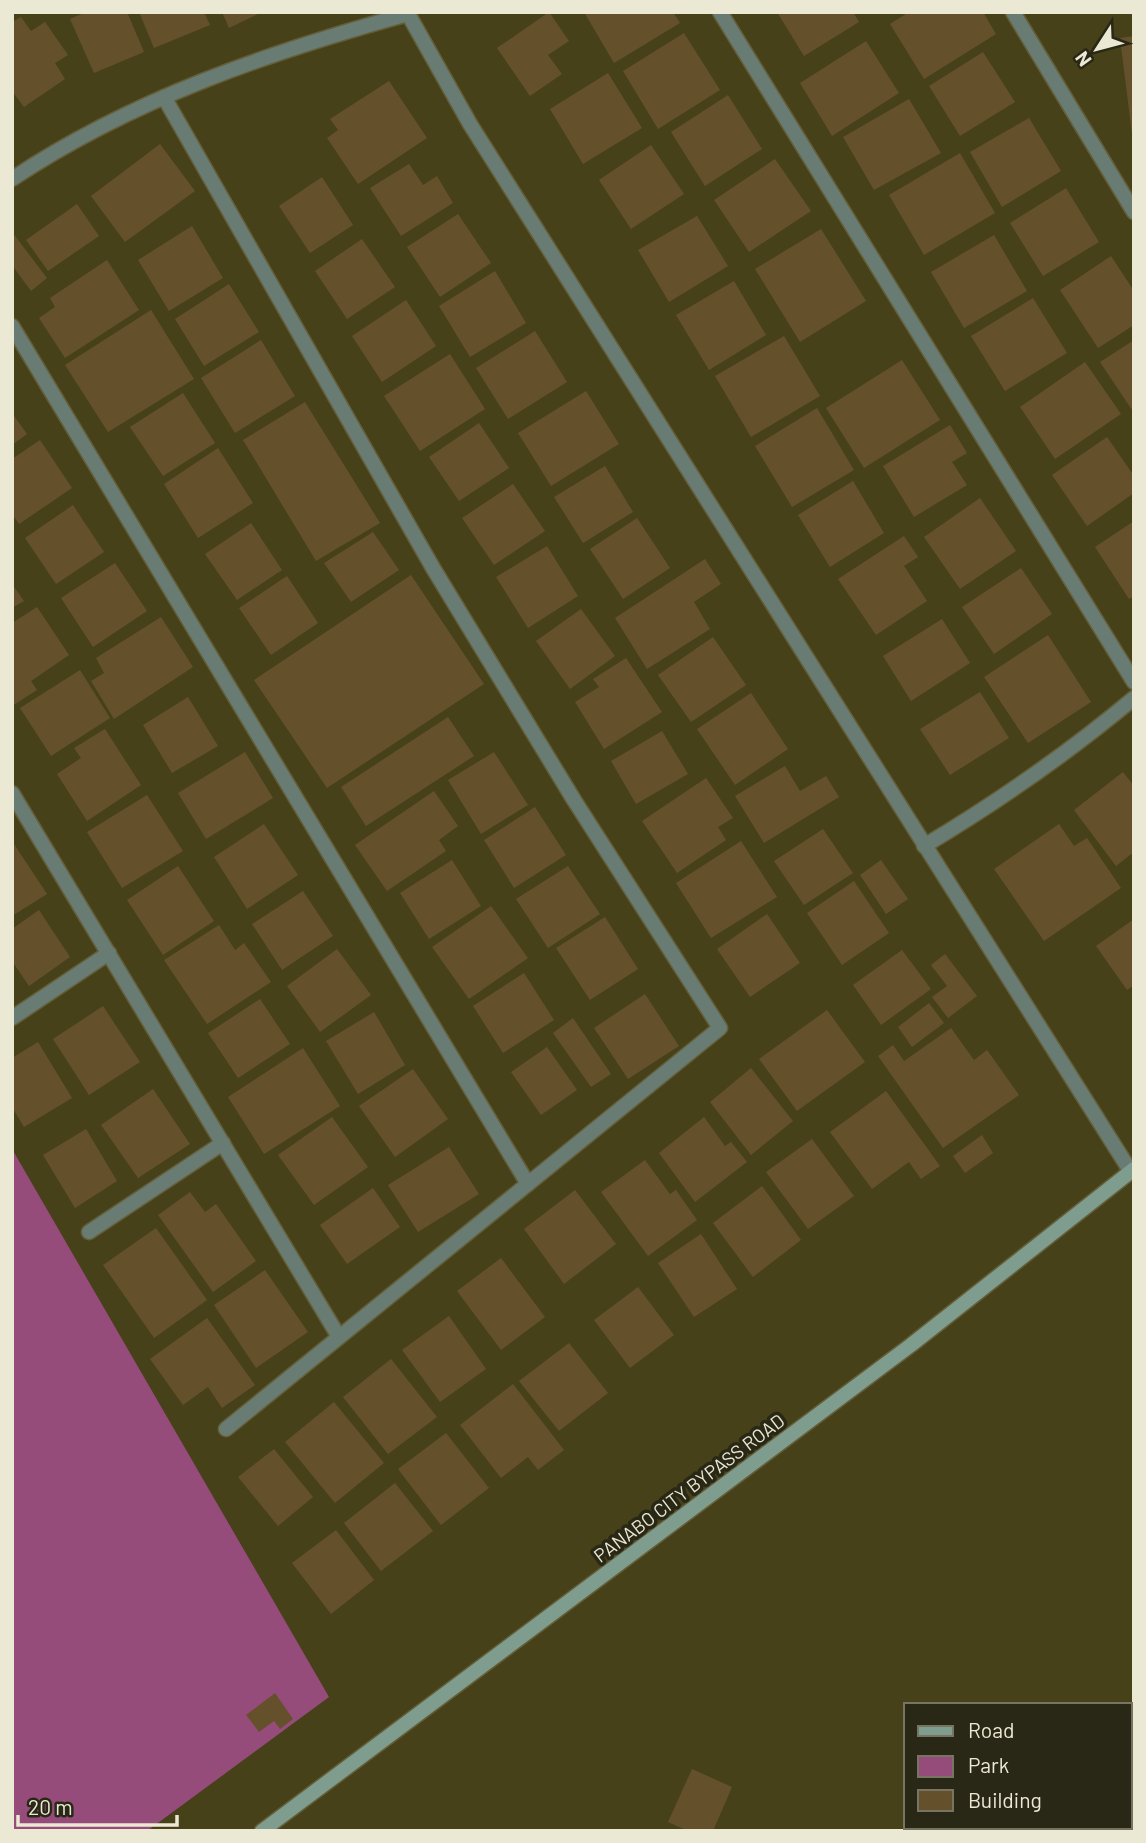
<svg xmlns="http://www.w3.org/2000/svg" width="1146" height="1843" font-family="Barlow,sans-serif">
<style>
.green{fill:#964c7b}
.building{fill:#64512c}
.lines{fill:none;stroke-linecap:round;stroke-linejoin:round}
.minor-casing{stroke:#645f3a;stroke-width:17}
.secondary-casing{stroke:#645f3a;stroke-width:17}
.minor{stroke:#697c73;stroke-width:14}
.secondary{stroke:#7f9d8e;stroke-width:14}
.labels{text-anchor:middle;stroke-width:7;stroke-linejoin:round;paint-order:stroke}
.street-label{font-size:19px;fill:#ebe9d3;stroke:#292816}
</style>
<rect width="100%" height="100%" fill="#464119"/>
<!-- green -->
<path class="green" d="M12,1149L329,1697L147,1831H12Z"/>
<!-- building -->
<g class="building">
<path d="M86,12H127L144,52L94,73L70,19Z"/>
<path d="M139,12H204L210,25L154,48Z"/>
<path d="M222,12H262L229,28Z"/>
<path d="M549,12L569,41L548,55L562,74L530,96L497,48Z"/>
<path d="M584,12H673L680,23L614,63Z"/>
<path d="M777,12H853L859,22L804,56Z"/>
<path d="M909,12H983L996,34L924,79L890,24Z"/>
<path d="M21,17L31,31L45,22L68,55L55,63L65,79L24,107L12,91V22Z"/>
<path d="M684,33L720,90L658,129L623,71Z"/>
<path d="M1134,36V133L1132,134L1120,38Z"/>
<path d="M866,41L899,93L832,136L800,83Z"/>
<path d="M983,52L1015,102L960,136L929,86Z"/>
<path d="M608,73L642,128L583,164L550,109Z"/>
<path d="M389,81L427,138L358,184L327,138L338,130L330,119Z"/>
<path d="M728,95L762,149L705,186L671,132Z"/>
<path d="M909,99L941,153L874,190L843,137Z"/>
<path d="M1029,118L1061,171L1002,207L970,152Z"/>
<path d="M160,144L195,191L125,242L91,196Z"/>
<path d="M651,145L684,194L631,229L599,180Z"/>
<path d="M960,153L995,213L924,255L889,195Z"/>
<path d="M775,159L811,211L749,252L714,200Z"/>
<path d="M409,164L423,185L437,176L453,203L401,236L370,188Z"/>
<path d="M322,177L353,225L310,253L279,206Z"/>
<path d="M1066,188L1099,242L1043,276L1010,223Z"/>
<path d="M77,204L99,236L48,271L26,240Z"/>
<path d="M458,214L491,263L440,297L407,247Z"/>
<path d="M697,216L728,266L669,302L638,250Z"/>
<path d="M192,226L223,278L169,311L138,260Z"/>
<path d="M821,229L866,301L800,342L755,269Z"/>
<path d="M12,232L47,278L31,291L12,265Z"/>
<path d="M994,235L1027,291L964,328L931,272Z"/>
<path d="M362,239L395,287L347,319L315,271Z"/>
<path d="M1111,256L1134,291V325L1098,348L1060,290Z"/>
<path d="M107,260L139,310L65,358L39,318L55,307L50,298Z"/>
<path d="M495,271L526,323L470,357L439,306Z"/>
<path d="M734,281L766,335L709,370L676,315Z"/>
<path d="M229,284L259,332L204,366L175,319Z"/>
<path d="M1033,298L1067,353L1005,391L971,336Z"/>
<path d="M406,300L436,346L382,382L352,336Z"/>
<path d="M151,310L194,379L108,432L65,365Z"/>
<path d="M535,331L567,382L508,419L476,368Z"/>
<path d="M784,336L820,396L751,437L715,376Z"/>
<path d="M261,340L295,396L235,433L201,378Z"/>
<path d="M1134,340V413L1100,362Z"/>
<path d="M450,354L485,409L420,451L384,396Z"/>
<path d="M902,360L940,420L864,468L826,408Z"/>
<path d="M1085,362L1121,414L1055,459L1020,407Z"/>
<path d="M586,391L619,444L551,486L518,433Z"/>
<path d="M183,393L215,443L163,476L130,427Z"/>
<path d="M305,402L380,523L316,561L243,440Z"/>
<path d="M817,408L854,470L792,507L755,446Z"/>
<path d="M12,413L27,434L12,445Z"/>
<path d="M479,423L509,468L459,501L429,457Z"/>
<path d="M950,425L967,453L952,462L967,485L914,517L883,466Z"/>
<path d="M1107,437L1134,476V493L1087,526L1052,475Z"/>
<path d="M40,440L72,488L19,524L12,514V459Z"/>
<path d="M218,448L253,503L198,538L164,484Z"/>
<path d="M605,466L633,512L583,543L554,497Z"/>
<path d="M853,481L884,533L830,567L798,515Z"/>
<path d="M513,484L545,531L494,565L462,518Z"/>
<path d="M980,498L1016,551L960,589L924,537Z"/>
<path d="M73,505L104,552L56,584L25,538Z"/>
<path d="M637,518L670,568L623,599L590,549Z"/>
<path d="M1134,521V596L1129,599L1095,547Z"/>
<path d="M251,523L282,570L237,600L205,554Z"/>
<path d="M373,532L399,570L351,602L324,563Z"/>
<path d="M904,536L918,557L904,566L927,601L876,635L838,579Z"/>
<path d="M547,546L578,596L528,628L496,577Z"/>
<path d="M705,559L721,584L694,602L710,629L647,669L615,618Z"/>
<path d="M115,563L147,611L93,647L61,598Z"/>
<path d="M1021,568L1052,614L994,654L962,607Z"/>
<path d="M411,575L484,684L327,788L254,680Z"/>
<path d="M287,576L318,623L271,655L239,608Z"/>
<path d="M12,584L24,601L12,608Z"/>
<path d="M37,607L69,655L31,681L37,690L12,706V623Z"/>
<path d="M581,609L615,656L570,689L536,641Z"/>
<path d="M161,617L193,667L114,719L91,681L104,673L96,658Z"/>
<path d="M942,619L970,663L911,701L883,656Z"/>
<path d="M1048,635L1091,702L1028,743L984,677Z"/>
<path d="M713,637L746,685L691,722L658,675Z"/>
<path d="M626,658L662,712L604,749L575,702L599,687L593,679Z"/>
<path d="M80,670L110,718L51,756L20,708Z"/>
<path d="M980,692L1009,738L950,775L920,729Z"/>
<path d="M751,693L788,749L735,785L697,729Z"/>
<path d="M188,697L218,746L172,773L143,725Z"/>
<path d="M448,717L474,756L366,826L341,787Z"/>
<path d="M105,729L141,785L87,821L57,774L81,758L74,748Z"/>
<path d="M662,731L688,774L636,804L611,761Z"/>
<path d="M245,752L273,798L206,839L178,793Z"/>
<path d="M494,752L528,805L481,834L448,780Z"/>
<path d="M785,766L800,791L826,776L839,797L764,843L735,796Z"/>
<path d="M1123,772L1134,786V852L1116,866L1074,810Z"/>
<path d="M706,778L733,818L718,827L726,840L677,873L642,821Z"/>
<path d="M434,791L458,826L439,840L446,851L387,891L355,845Z"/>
<path d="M147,795L183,851L122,888L87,832Z"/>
<path d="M535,807L566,855L514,888L484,840Z"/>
<path d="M264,824L298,875L247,909L214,857Z"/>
<path d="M1059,824L1074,846L1087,838L1121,888L1044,941L994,869Z"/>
<path d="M823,829L853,873L804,905L774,861Z"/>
<path d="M12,841L47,894L12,916Z"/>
<path d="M741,841L777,897L711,938L676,883Z"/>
<path d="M452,860L481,906L429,939L400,893Z"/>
<path d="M881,860L908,899L886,914L860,875Z"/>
<path d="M178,866L214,921L163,955L127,900Z"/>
<path d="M568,866L600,914L548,948L516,899Z"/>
<path d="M854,881L889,933L842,965L807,913Z"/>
<path d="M303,891L333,936L282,970L252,924Z"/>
<path d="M491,906L528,958L469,999L432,947Z"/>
<path d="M39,910L70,957L29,986L12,961V929Z"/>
<path d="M767,914L800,963L750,997L717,949Z"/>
<path d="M605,917L638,969L590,1000L556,948Z"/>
<path d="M1134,919V985L1127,990L1096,946Z"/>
<path d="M219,925L235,950L244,943L271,982L207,1024L164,960Z"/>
<path d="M337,949L371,995L320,1032L287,986Z"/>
<path d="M902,950L931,989L881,1025L853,985Z"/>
<path d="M945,954L977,996L948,1018L932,997L947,986L931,965Z"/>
<path d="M524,973L554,1020L503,1053L473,1006Z"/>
<path d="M645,994L679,1046L628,1079L594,1028Z"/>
<path d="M260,999L290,1044L238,1078L208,1033Z"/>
<path d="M929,1003L944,1023L912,1047L898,1027Z"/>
<path d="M103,1006L140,1062L89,1095L53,1039Z"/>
<path d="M827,1010L865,1062L797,1111L759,1059Z"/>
<path d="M374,1012L405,1065L358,1094L326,1041Z"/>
<path d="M573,1018L611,1074L591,1087L553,1033Z"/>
<path d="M951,1028L974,1060L987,1050L1019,1095L943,1148L878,1056L893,1045L904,1061Z"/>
<path d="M38,1042L72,1098L24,1127L12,1107V1058Z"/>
<path d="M547,1047L577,1090L541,1115L511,1072Z"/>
<path d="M303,1048L340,1106L264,1154L228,1097Z"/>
<path d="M751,1068L793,1121L751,1155L710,1102Z"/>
<path d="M413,1069L448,1119L395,1157L359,1106Z"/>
<path d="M153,1089L190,1144L138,1178L101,1125Z"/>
<path d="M886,1091L940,1166L921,1179L909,1162L872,1189L830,1132Z"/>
<path d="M332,1117L368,1167L314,1205L278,1155Z"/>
<path d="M704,1117L725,1146L731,1142L747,1162L695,1202L659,1153Z"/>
<path d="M86,1129L117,1181L75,1208L43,1155Z"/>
<path d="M982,1135L993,1153L965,1173L953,1156Z"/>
<path d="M812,1139L854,1196L808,1229L766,1172Z"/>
<path d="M449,1147L479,1194L418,1232L388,1185Z"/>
<path d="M645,1160L670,1194L676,1190L697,1220L648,1256L601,1192Z"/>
<path d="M762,1186L801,1240L753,1277L713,1223Z"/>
<path d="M373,1188L400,1227L347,1264L320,1225Z"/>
<path d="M575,1190L616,1244L564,1284L524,1229Z"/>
<path d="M190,1192L205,1212L216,1204L256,1261L213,1292L158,1215Z"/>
<path d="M156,1228L207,1300L154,1338L103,1265Z"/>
<path d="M701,1234L737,1289L694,1317L658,1263Z"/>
<path d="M501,1258L545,1317L501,1350L457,1291Z"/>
<path d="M265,1270L308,1332L256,1368L214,1305Z"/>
<path d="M638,1287L674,1335L630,1368L594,1320Z"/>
<path d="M449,1316L486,1369L440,1402L402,1350Z"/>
<path d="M207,1318L255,1385L222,1408L208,1387L183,1405L150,1359Z"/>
<path d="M569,1343L608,1393L559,1431L519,1381Z"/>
<path d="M391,1359L437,1417L388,1454L343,1397Z"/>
<path d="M513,1384L564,1450L538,1470L528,1457L501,1478L460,1425Z"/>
<path d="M334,1402L384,1463L335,1503L285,1442Z"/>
<path d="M446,1433L489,1488L441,1525L398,1469Z"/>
<path d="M274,1449L313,1497L278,1526L238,1477Z"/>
<path d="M395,1483L433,1531L381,1571L344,1523Z"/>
<path d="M336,1530L374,1580L331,1614L292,1563Z"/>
<path d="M275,1693L293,1719L280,1729L274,1721L259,1732L246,1715Z"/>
<path d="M692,1769L732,1787L713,1831H688L668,1822Z"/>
</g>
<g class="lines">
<defs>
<g id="minor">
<path d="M407,12L470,124L1131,1172"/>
<path d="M720,12L1134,682"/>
<path d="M1013,12L1134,212"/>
<path d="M164,97L433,568L574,800L720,1028L226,1429"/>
<path d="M12,179C132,99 270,52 408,14"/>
<path d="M12,326L528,1184"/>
<path d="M12,793L339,1337"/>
<path d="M924,846C999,801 1067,754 1134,698"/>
<path d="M12,1018L109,953"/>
<path d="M89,1232L223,1143"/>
</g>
<path id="secondary" d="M262,1831L911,1345L1134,1169"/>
</defs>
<!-- minor casing -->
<use href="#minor" class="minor-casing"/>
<!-- secondary casing -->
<use href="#secondary" class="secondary-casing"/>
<!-- minor -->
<use href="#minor" class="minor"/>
<!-- secondary -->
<use href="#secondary" class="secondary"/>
</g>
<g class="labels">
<!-- street labels -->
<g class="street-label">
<text transform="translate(689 1488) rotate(-37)" y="7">PANABO CITY BYPASS ROAD</text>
</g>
</g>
<!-- border -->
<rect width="1146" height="1843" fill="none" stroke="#ebe9d3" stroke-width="28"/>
<!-- legend -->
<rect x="904" y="1703" width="228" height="126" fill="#292816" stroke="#777562" stroke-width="2"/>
<rect x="918" y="1726" width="35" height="10" fill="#7f9d8e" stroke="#777562" stroke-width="2"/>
<text x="968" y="1738" font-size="21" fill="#ebe9d3">Road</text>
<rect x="918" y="1756" width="35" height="21" fill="#964c7b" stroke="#777562" stroke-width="2"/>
<text x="968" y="1773" font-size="21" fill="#ebe9d3">Park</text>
<rect x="918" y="1790" width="35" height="21" fill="#64512c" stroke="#777562" stroke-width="2"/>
<text x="968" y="1808" font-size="21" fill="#ebe9d3">Building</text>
<!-- north arrow -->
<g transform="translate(1097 49) rotate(234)" stroke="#292816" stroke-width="5" paint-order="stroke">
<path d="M0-5L12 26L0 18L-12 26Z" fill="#ebe9d3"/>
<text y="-10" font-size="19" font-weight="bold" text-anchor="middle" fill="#ebe9d3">N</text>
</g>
<!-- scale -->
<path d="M18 1815v10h159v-10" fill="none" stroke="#ebe9d3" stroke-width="3.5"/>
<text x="28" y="1815" font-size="21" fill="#ebe9d3" stroke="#292816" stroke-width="5" paint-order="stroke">20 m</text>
</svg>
